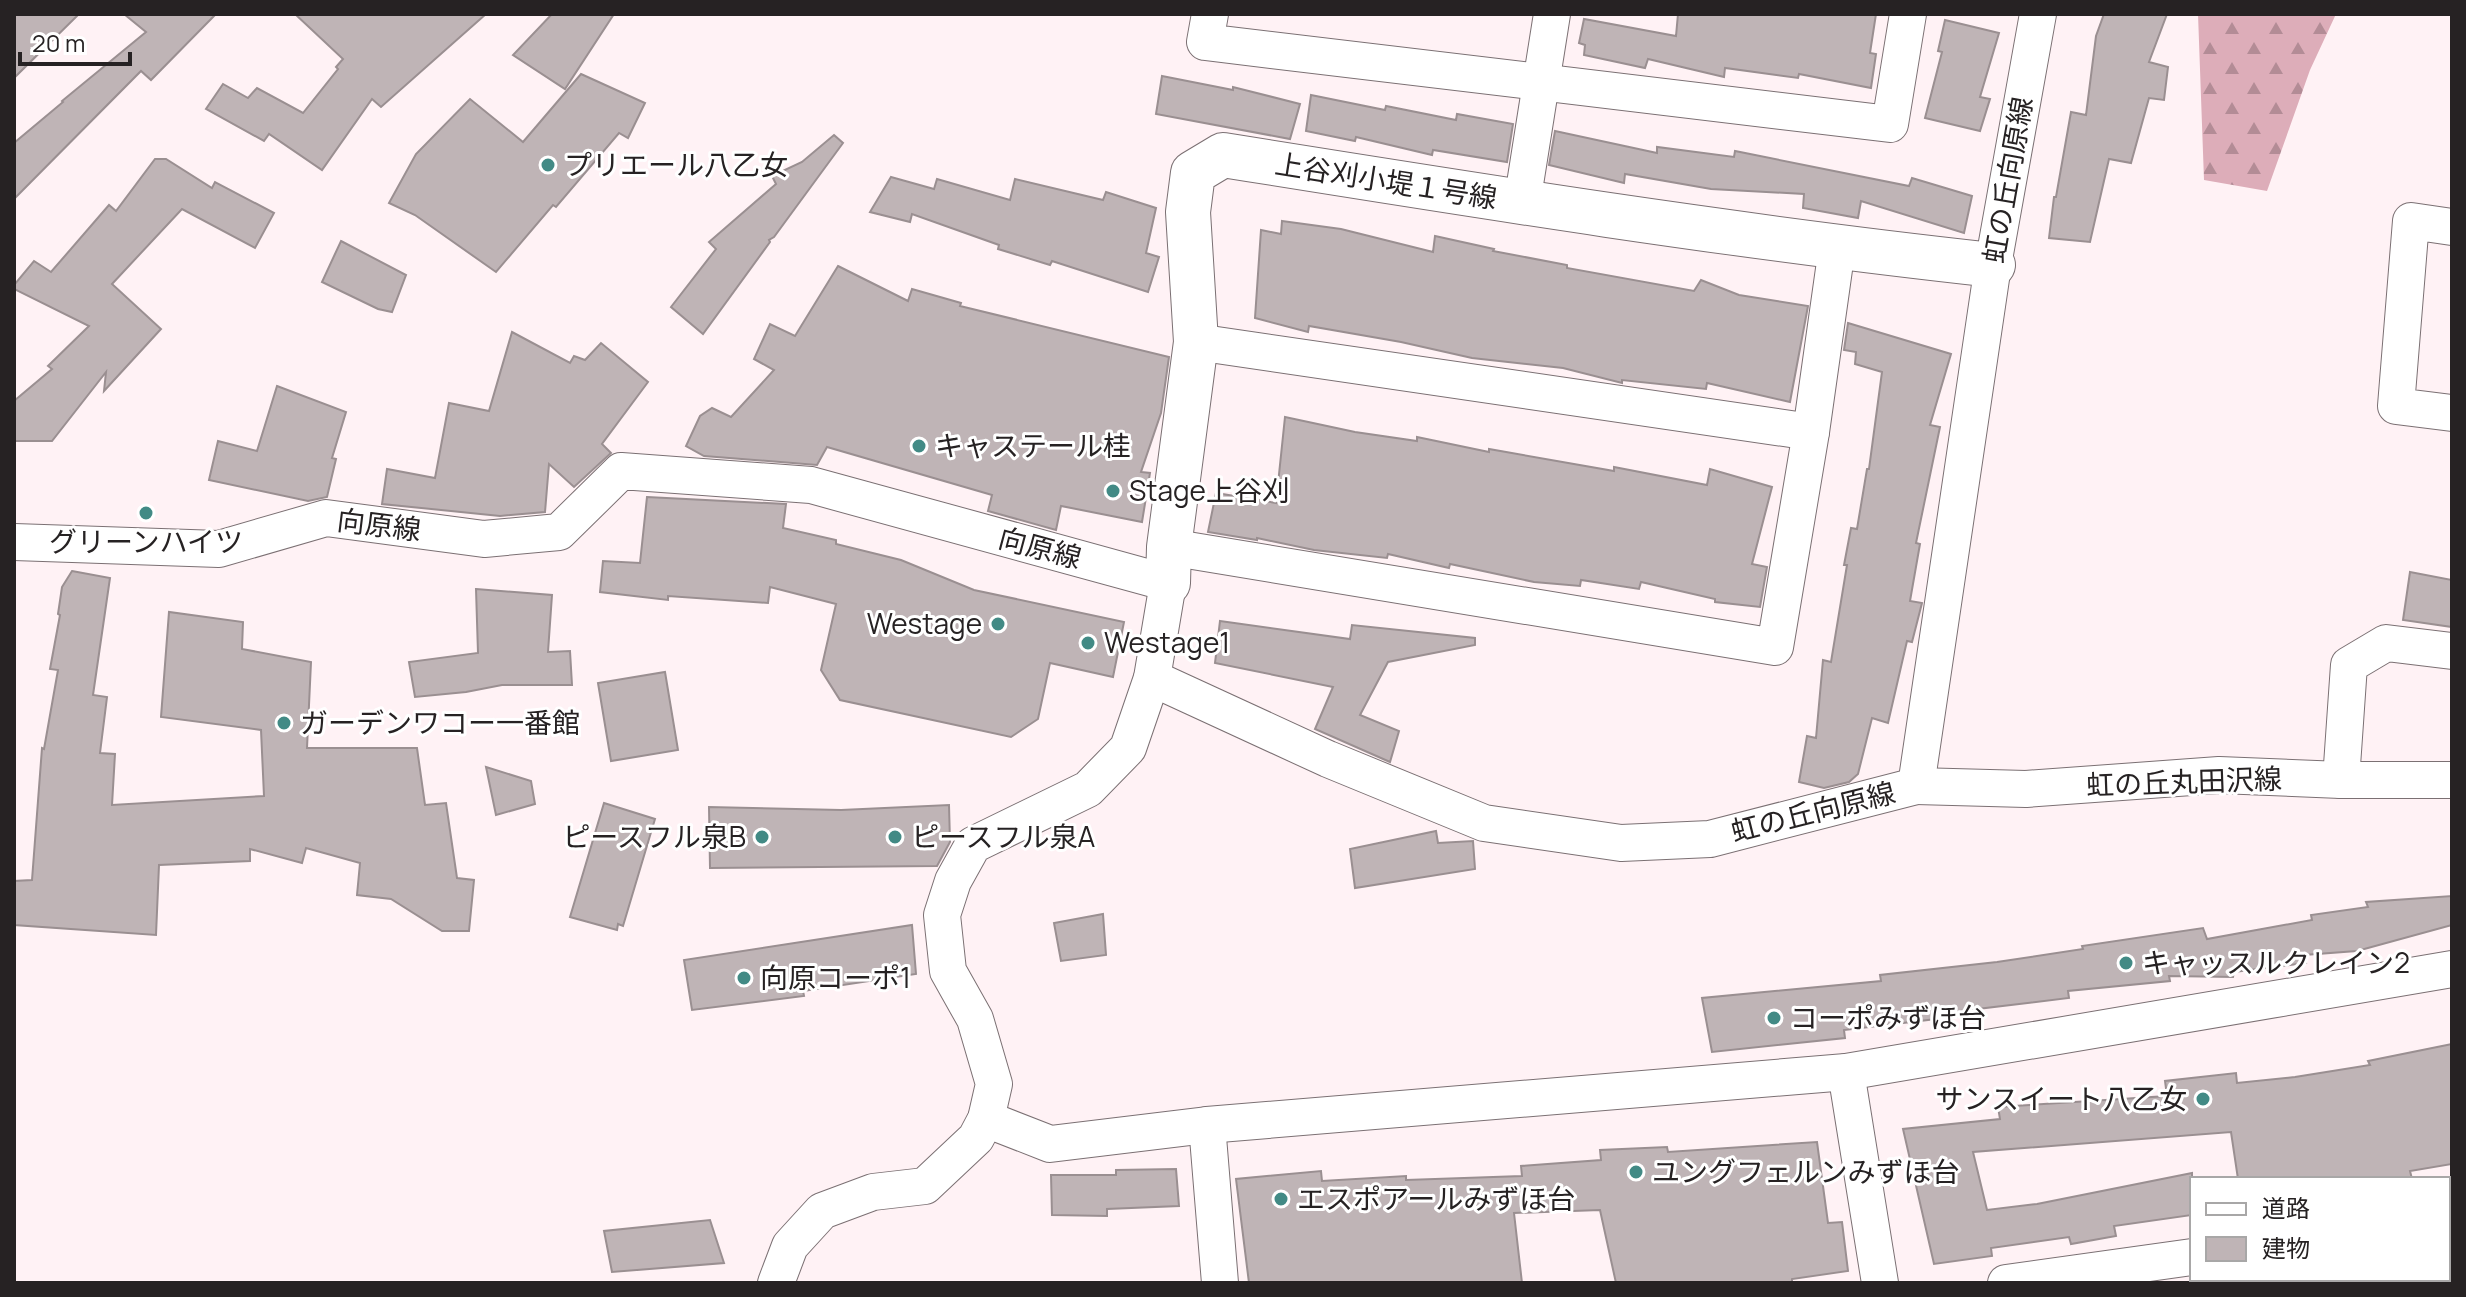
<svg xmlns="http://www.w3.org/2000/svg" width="2466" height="1297" font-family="Manrope,'Noto Sans JP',sans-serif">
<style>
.forest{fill:url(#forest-firs)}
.building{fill:#bfb4b6;stroke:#9a8f91;stroke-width:2}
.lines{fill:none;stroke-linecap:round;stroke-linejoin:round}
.street-casing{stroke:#7b7073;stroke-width:38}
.secondary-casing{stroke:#7b7073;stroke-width:46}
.street{stroke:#fff;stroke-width:36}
.secondary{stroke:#fff;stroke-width:44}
.poi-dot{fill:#428a85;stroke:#fff;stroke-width:3}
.labels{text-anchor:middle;stroke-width:6;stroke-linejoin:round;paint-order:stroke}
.poi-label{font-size:28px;fill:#262223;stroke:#fff;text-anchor:start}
.street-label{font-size:28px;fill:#262223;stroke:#fff}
</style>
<defs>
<pattern id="forest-firs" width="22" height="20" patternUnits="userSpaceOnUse" patternTransform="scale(2)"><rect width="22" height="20" fill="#ddadb9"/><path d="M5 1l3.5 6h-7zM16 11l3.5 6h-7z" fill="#b38c96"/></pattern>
</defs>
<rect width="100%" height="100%" fill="#fff2f5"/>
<!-- forest -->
<path class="forest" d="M2198,14H2336L2310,70L2267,191L2204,180Z"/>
<!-- building -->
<g class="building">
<path d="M14,14H79L14,78Z"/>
<path d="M124,14H216L151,80L141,71L14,199V143L63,102L62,101L146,32Z"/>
<path d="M295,14H486L381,107L372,99L322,170L269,134L264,141L206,109L223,84L248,98L257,88L303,113L338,69L336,67L343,59Z"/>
<path d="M552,14H614L565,89L513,55Z"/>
<path d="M1678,14H1876L1870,53L1876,54L1871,88L1799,74L1798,78L1725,68L1724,77L1648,59L1645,68L1584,55L1585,45L1579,43L1584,19L1676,36Z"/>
<path d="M2104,14H2167L2149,62L2168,67L2164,100L2149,98L2131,163L2109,159L2090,242L2049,238L2054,197H2056L2071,112L2086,115L2096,36Z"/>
<path d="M1945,20L1999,33L1980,97L1990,99L1980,131L1925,118L1942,52L1938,51Z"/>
<path d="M581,74L645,103L628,138L619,133L556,207L553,205L496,272L415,215L389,203L416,154L470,99L523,142Z"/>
<path d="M1162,76L1233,90V87L1300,104L1290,139L1156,114Z"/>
<path d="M1311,95L1385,110L1386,106L1456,120L1457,114L1513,124L1507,162L1433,150L1432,155L1356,137L1355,141L1306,131Z"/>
<path d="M1555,131L1657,153V147L1734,157L1735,151L1909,186L1912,178L1972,196L1964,233L1861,201L1858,218L1803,208L1804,194L1711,189L1625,174L1624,183L1549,165Z"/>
<path d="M834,135L843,143L774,237L769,240L770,242L703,334L671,307L716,249L709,242L776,184L772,176L802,162Z"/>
<path d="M155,159H166L212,188L215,182L274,213L255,248L182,209L112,284L161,329L104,391L106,372L52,441H14V401L52,369L48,366L89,326L14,289V285L34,261L51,272L109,205L116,211Z"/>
<path d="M891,177L934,189L937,179L1010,200L1015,179L1103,200L1106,192L1156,208L1146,253L1159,257L1148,292L1052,261L1050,265L998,249L999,245L912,214L910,222L870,212Z"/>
<path d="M1282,221L1341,229L1433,252L1435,236L1494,249L1493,251L1567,265V268L1694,291L1701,280L1739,295L1808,306L1790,402L1707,383L1706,389L1622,380V383L1563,368L1472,358L1401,342L1309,326L1308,332L1255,318L1261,230L1281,234Z"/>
<path d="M341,241L406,275L392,312L378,309L322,282Z"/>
<path d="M838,266L908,301L912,289L961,303L960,306L1169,357L1161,413L1141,472L1150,473L1142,522L1061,506L1056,530L988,511L992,495L827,447L817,465L704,456L686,446L700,416L712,408L731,417L774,370L754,359L770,324L795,336Z"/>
<path d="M1848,323L1951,354L1930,425L1940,427L1916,543L1920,544L1910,601L1922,603L1912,642L1907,641L1888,723L1872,718L1858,774L1849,782L1824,788L1799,782L1807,736L1816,738L1823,660L1831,662L1847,565H1844L1851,528L1857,529L1867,469H1869L1882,372L1855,364L1856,352L1844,350Z"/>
<path d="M512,332L570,363L574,356L585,360L601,343L648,382L602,444L611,453L574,487L549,464L545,512L500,516L382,504L387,469L435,478L449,403L489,411Z"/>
<path d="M277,386L346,412L332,458L336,459L327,497L308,501L209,480L218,441L257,451Z"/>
<path d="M1285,417L1355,432L1417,441V437L1489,452V449L1614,471V467L1707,485L1710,469L1772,487L1752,564L1767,567L1760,607L1715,602V599L1641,582L1639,589L1581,580L1580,586L1534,582L1450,564L1449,568L1388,554L1387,558L1314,550L1257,538V540L1208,532L1216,493L1276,503Z"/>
<path d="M647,497L786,504L783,528L836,540V544L901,560L974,590L1124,622L1113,677L1050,663L1038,719L1011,737L840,700L821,670L836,604L770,587L768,603L668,596V600L600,592L603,561L640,563Z"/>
<path d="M72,571L110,578L93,695L107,697L100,753L115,754L112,805L264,796L261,730L161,717L169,612L243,622L242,649L311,662L307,748H417L425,805L446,803L457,878L474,880L469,931H442L391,899L357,895L360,863L306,848L302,863L250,849V861L159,865L156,935L14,925V881L32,880L42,748L44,749L58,670L50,669L60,615L58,614L62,587Z"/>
<path d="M2410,572L2452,580V627L2403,620Z"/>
<path d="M476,589L552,595L548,652L570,651L572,685H502L466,692L415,697L409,662L478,653Z"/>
<path d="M1220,621L1350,639L1352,625L1475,638V645L1388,662L1360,715L1399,731L1390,762L1315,729L1333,687L1215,663Z"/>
<path d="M665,672L678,750L611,761L598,683Z"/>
<path d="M486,767L531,781L535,804L496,815Z"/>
<path d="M604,803L655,819L623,926L618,924L617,930L570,917Z"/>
<path d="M949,805L950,842L937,866L710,868L709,807L841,810Z"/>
<path d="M1436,831L1438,843L1473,841L1475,869L1355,888L1350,849Z"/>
<path d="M2452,896V925L2357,951L2304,955L2306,963L2234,972L2233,977L2169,976L2170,981L2068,991L2069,998L1961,1011V1016L1844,1030L1845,1038L1712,1052L1702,998L1881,981L1880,975L1997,962L2083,949L2082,946L2203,928L2207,939L2312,920L2311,915L2368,907L2366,902Z"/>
<path d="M1103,914L1106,955L1061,961L1054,923Z"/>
<path d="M912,925L916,974L803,991L804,996L692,1010L684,960Z"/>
<path d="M2452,1044V1164L2410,1171L2412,1179H2238L2231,1132L1973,1152L1987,1210L2037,1204L2192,1173V1215L2114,1226L2116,1236L2071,1244L2069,1237L1991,1248L1992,1256L1934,1264L1903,1129L2000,1119L1998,1107L2167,1096L2165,1081L2236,1073L2237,1083L2295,1077L2370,1065L2368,1061Z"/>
<path d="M1817,1142L1828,1223L1842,1222L1848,1271L1792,1279V1282L1616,1283L1600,1210L1514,1213L1522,1283H1249L1236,1179L1321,1171L1322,1181L1406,1176V1180L1522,1176L1521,1166L1601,1160L1600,1150L1667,1147L1668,1152Z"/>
<path d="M1176,1169L1179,1206L1107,1209V1216L1052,1215L1051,1175H1116V1170Z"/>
<path d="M710,1220L724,1263L612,1272L604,1231Z"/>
</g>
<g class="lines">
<defs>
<g id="street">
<path d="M1210,14L1205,42L1890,124L1908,14"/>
<path d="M1522,203L1552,14"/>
<path d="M2452,227L2411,221L2396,406L2452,413"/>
<path d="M1196,342L1811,432"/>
<path d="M14,542L219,549L326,518L484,539L559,532L621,471L811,485L1168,583L1152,678L1128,748L1088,789L973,845L953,881L942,915L948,971L975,1019L994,1084L986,1119L976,1138L925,1186L873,1192L822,1211L790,1246L776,1283"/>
<path d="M1169,547L1775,647L1811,432L1837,248"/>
<path d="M1152,678L1328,759L1484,823L1621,843L1710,839L1916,786L1993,265L2038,14"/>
<path d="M2341,780L2349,665L2386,643L2452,651"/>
<path d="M1916,786L2026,789L2219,775L2341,780H2452"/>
<path d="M1846,1072L1880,1283"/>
<path d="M986,1119L1050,1144L1207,1125L1846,1072L2452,969"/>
<path d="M1207,1125L1220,1283"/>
<path d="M2448,1213L2452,1212"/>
<path d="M2006,1283L2192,1257"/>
</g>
<path id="secondary" d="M1168,583L1169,547L1196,342L1188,212L1193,173L1223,155C1479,196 1735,237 1993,265"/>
</defs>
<!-- street casing -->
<use href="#street" class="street-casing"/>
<!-- secondary casing -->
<use href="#secondary" class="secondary-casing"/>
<!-- street -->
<use href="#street" class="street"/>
<!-- secondary -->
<use href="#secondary" class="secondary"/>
</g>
<!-- markers -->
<g class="poi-dot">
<circle cx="548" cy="165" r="8"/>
<circle cx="919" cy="446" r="8"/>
<circle cx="1113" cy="491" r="8"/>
<circle cx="146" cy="513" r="8"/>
<circle cx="998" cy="624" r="8"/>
<circle cx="1088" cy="643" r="8"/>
<circle cx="284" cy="723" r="8"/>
<circle cx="762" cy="837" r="8"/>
<circle cx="895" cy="837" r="8"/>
<circle cx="2126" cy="963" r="8"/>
<circle cx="744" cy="978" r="8"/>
<circle cx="1774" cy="1018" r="8"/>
<circle cx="2203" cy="1099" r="8"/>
<circle cx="1636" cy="1172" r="8"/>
<circle cx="1281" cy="1199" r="8"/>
</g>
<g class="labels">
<!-- poi labels -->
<g class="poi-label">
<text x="564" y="175">プリエール八乙女</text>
<text x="935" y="456">キャステール桂</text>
<text x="1129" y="501">Stage上谷刈</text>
<text x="146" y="552" text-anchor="middle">グリーンハイツ</text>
<text x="982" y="634" text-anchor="end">Westage</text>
<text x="1104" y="653">Westage1</text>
<text x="300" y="733">ガーデンワコー一番館</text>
<text x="746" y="847" text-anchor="end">ピースフル泉B</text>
<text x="911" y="847">ピースフル泉A</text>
<text x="2142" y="973">キャッスルクレイン2</text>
<text x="760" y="988">向原コーポ1</text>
<text x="1790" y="1028">コーポみずほ台</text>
<text x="2187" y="1109" text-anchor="end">サンスイート八乙女</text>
<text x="1652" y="1182">ユングフェルンみずほ台</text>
<text x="1297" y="1209">エスポアールみずほ台</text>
</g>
<!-- street labels -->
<g class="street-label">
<text transform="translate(2008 180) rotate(-80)" y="10">虹の丘向原線</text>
<text transform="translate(1386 181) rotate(9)" y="10">上谷刈小堤１号線</text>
<text transform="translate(379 525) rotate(7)" y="10">向原線</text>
<text transform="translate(1040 548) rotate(15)" y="10">向原線</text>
<text transform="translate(2184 782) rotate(-2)" y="10">虹の丘丸田沢線</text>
<text transform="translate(1813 812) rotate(-14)" y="10">虹の丘向原線</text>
</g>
</g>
<!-- border -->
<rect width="2466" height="1297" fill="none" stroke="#262223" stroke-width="32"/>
<!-- legend -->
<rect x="2190" y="1177" width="260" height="104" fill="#ffffff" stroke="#a8a7a7" stroke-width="2"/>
<rect x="2206" y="1203" width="40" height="12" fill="#ffffff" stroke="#a8a7a7" stroke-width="2"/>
<text x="2262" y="1217" font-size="24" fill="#262223">道路</text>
<rect x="2206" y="1237" width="40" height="24" fill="#bfb4b6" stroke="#a8a7a7" stroke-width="2"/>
<text x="2262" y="1257" font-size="24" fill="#262223">建物</text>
<!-- scale -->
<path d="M20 52v12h110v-12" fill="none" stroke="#262223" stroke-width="4"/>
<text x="32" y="52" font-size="24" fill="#262223" stroke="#ffffff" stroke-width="6" paint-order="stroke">20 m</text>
</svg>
